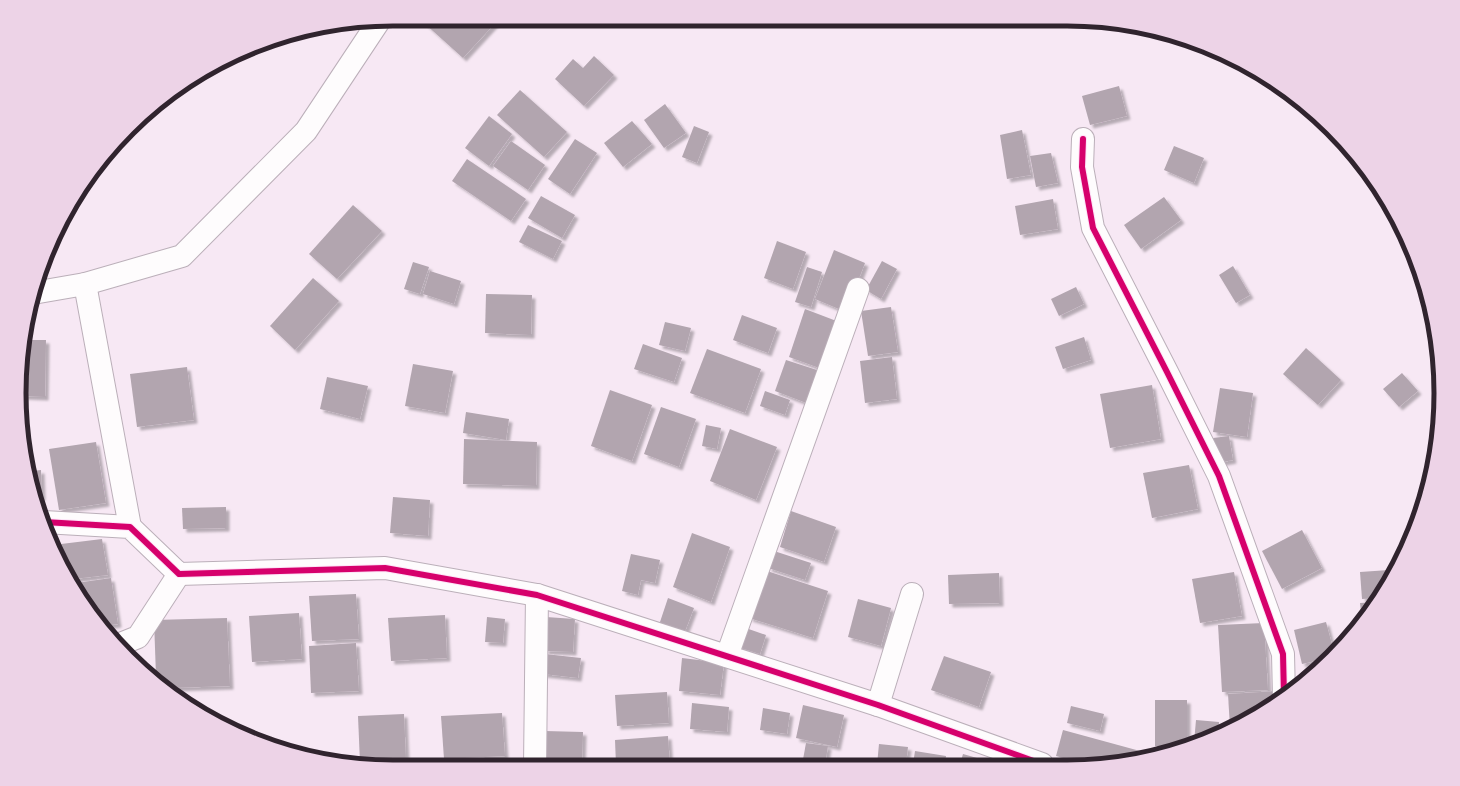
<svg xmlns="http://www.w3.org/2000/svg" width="1460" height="786" font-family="Mulish,sans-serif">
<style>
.building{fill:#b2a5af;filter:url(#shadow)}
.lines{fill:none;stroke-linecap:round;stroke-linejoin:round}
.minor-casing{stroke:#bbafb9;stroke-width:24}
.minor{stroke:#fefcfd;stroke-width:22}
.cycleway-casing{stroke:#fde2f7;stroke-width:8}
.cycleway{stroke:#d6006c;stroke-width:6}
.rim{fill:none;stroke:#30242e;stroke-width:5}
</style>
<defs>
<filter id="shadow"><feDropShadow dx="3.5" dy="3.5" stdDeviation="1" flood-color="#0004"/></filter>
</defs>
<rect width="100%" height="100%" fill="#f7e8f4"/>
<!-- building -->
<g class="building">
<path d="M426,19H499L463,58L423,22Z"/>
<path d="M594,56L614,75L584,106L555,79L573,59L583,68Z"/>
<path d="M1119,86L1127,116L1090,125L1082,96Z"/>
<path d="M520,90L567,132L544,157L497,115Z"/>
<path d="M665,104L686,133L664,148L644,120Z"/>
<path d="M489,116L512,134L489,166L465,148Z"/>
<path d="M632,121L652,144L623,167L604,143Z"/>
<path d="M694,126L709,132L697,163L682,157Z"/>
<path d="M1022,130L1031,175L1007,179L1000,135Z"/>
<path d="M575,139L597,153L570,194L548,179Z"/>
<path d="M511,141L545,165L528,190L493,166Z"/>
<path d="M1174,146L1204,158L1194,183L1164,170Z"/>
<path d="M1051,153L1058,183L1036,187L1030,156Z"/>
<path d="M467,159L526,199L511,221L452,181Z"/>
<path d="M541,196L575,215L562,238L528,218Z"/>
<path d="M1164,197L1181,220L1141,249L1124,225Z"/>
<path d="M1053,199L1058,229L1020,235L1015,206Z"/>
<path d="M353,205L382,231L337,279L309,254Z"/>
<path d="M528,225L562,241L553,259L519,242Z"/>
<path d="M777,241L806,252L793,289L764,278Z"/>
<path d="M834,250L865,263L846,312L815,299Z"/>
<path d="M882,261L897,269L881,299L866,290Z"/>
<path d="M413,262L429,267L420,294L404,289Z"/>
<path d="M1233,266L1250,295L1236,303L1219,275Z"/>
<path d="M807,267L822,272L811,307L795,302Z"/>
<path d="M430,271L461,281L454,304L423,294Z"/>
<path d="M313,278L339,301L295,350L270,326Z"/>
<path d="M1076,287L1084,304L1059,316L1051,299Z"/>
<path d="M486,294L532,295L531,335L485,333Z"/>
<path d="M891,307L898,352L868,356L861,311Z"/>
<path d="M805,309L839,322L822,369L789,357Z"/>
<path d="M742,315L777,328L768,353L733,340Z"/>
<path d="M665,322L691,328L685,351L659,345Z"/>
<path d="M1084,337L1091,360L1063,369L1055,347Z"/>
<path d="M27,340H46L45,397L22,396Z"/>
<path d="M643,344L682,358L674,382L634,369Z"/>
<path d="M1306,348L1341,380L1318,405L1283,374Z"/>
<path d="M707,349L761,369L745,413L690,393Z"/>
<path d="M892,357L897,399L865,403L860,361Z"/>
<path d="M786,360L820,371L809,404L775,391Z"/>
<path d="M413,364L453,371L445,413L405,406Z"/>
<path d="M187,367L194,420L137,427L130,374Z"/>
<path d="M1402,373L1418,391L1399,407L1383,389Z"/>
<path d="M327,377L368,386L360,419L320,409Z"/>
<path d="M1152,385L1161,439L1110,448L1100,394Z"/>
<path d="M1220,388L1253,393L1247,437L1213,432Z"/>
<path d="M610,390L652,405L632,461L591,446Z"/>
<path d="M765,391L790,400L785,415L760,406Z"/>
<path d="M661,407L696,419L679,467L644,454Z"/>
<path d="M466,412L509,419L506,440L463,433Z"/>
<path d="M706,425L721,428L717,449L702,446Z"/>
<path d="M730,429L777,447L756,500L710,481Z"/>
<path d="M1229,436L1233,460L1218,463L1213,438Z"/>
<path d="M464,439L537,442L536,486L463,484Z"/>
<path d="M96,442L106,503L59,510L49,449Z"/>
<path d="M1189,465L1198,509L1152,518L1143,473Z"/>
<path d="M41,470L42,497L38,498L32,471Z"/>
<path d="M393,497L430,500L428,536L390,533Z"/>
<path d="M226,507V528L183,529L182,508Z"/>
<path d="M791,511L836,527L824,562L780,547Z"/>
<path d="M1302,530L1322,568L1282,589L1262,551Z"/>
<path d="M692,533L730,547L711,602L673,587Z"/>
<path d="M102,539L108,575L74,579L53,545Z"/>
<path d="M774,551L811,563L805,580L768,568Z"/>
<path d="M631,554L660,560L655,583L641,580L638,595L622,591Z"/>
<path d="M764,570L828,591L813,638L749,618Z"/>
<path d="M1389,570L1390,582L1378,598L1362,599L1360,572Z"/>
<path d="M1234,572L1242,616L1200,623L1192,579Z"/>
<path d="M999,573L1000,603L949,604L948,575Z"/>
<path d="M111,578L118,624L103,626L76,583Z"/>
<path d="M356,594L359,639L312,641L309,596Z"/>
<path d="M668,598L694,608L684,634L659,625Z"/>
<path d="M858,599L891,608L881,646L848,637Z"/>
<path d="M1375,602L1368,612H1361L1360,603Z"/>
<path d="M299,613L302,659L252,662L249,616Z"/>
<path d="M445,615L447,658L391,661L388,618Z"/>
<path d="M487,617L505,619L503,643L485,642Z"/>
<path d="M546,617L575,619L573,652L545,651Z"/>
<path d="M227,618L230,686L171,688L156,676L154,620Z"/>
<path d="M1326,622L1334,652L1328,658L1302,664L1294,630Z"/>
<path d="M1264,623L1268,690L1222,692L1218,625Z"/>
<path d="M740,626L766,635L760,654L734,646Z"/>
<path d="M356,643L359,691L311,693L309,646Z"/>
<path d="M545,654L581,658L578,678L543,674Z"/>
<path d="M944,656L991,672L979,707L931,690Z"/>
<path d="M682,658L724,663L720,695L679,691Z"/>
<path d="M1275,691V704L1230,728L1228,694Z"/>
<path d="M667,692L669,723L617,726L615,695Z"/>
<path d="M1155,700H1187V745L1182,746H1155Z"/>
<path d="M692,703L729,707L727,732L690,729Z"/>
<path d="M803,705L844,715L837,747L796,738Z"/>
<path d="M1071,706L1104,714L1100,731L1067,723Z"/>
<path d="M763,708L790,713L787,734L760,730Z"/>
<path d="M502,713L505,756L444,759L441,716Z"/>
<path d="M404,714L406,760L360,763L358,716Z"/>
<path d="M1196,720L1219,722L1218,735L1210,739L1194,743Z"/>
<path d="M1063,730L1140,751L1138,758L1116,764H1086L1056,756Z"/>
<path d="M545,731L583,732L582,766H544Z"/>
<path d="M668,736L670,765H616L615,740Z"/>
<path d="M806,743L828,746L825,765H802Z"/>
<path d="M879,744L908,747L906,764L877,765Z"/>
<path d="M915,751L946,756L945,764H913Z"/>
<path d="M963,754L998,764H960Z"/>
<path d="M349,756L350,763L321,758Z"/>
</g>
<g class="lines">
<defs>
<g id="minor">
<path d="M1083,139L1082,167L1093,228L1167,372L1219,476L1283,654L1284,696"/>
<path d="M85,284L130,527"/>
<path d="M33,293L85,284L182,256L306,131L379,21"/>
<path d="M44,522L130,527L179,574L385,568L537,595L878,705L1042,764"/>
<path d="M118,645L138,637L179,574"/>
<path d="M727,656L858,289"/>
<path d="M878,705L912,594"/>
<path d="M535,766L537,595"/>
</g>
</defs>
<!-- minor casing -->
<use href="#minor" class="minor-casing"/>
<!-- minor -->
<use href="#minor" class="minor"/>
<defs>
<g id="cycleway">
<path d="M1083,139L1082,167L1093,228L1167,372L1219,476L1283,654L1284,696"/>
<path d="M44,522L130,527L179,574L385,568L537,595L878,705L1042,764"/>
</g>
</defs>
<!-- cycleway casing -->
<use href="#cycleway" class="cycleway-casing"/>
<!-- cycleway -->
<use href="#cycleway" class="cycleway"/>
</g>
<!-- crop -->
<path d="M0 0H1460V786H0ZM393 26H1067A367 367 0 0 1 1434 393V393A367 367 0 0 1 1067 760H393A367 367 0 0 1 26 393V393A367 367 0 0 1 393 26Z" fill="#edd3e7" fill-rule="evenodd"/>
<path class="rim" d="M393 26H1067A367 367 0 0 1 1434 393V393A367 367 0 0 1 1067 760H393A367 367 0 0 1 26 393V393A367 367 0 0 1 393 26Z"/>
</svg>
